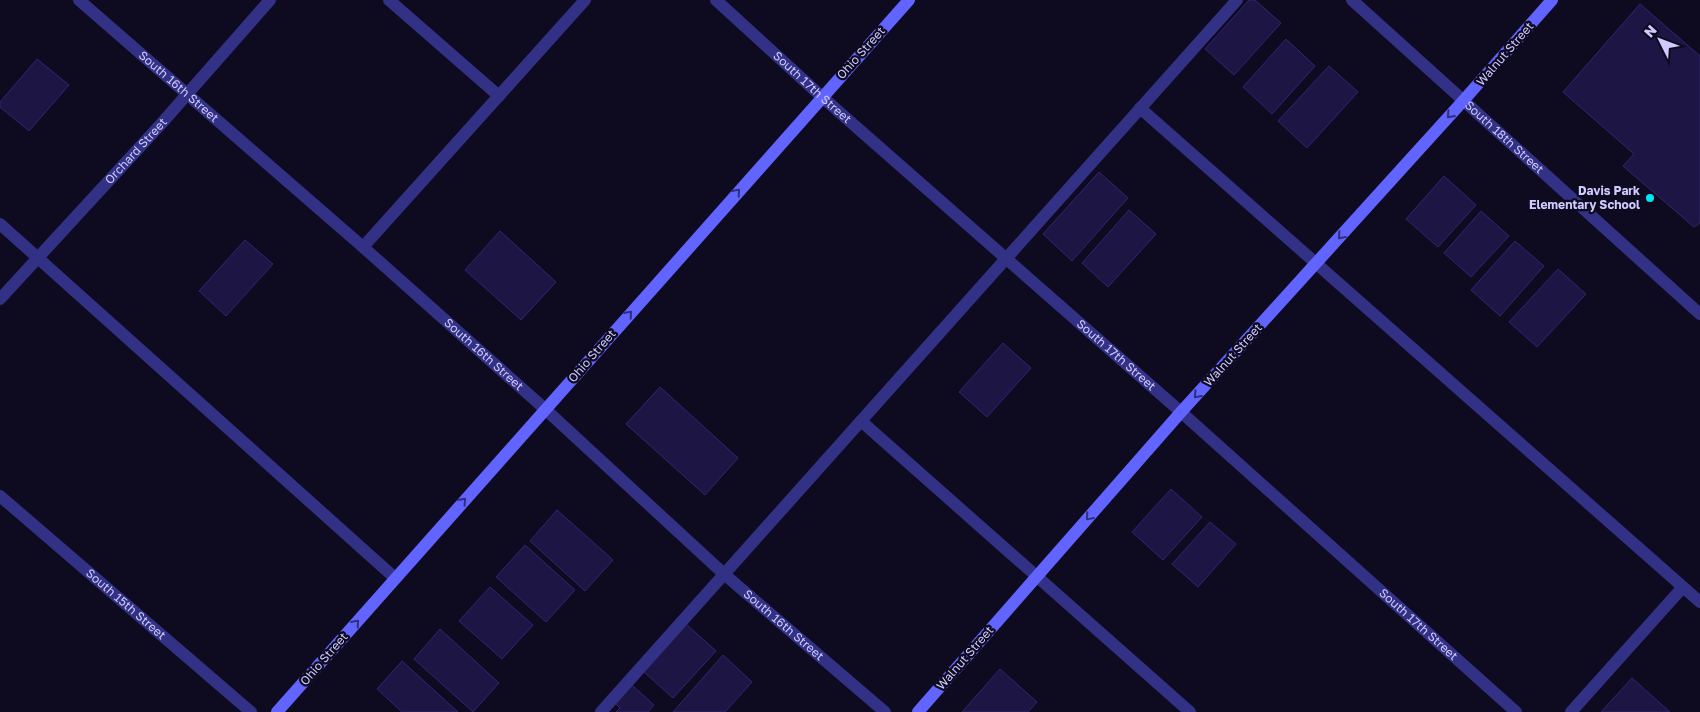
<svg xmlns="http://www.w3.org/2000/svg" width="1700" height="712" font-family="'Golos Text',sans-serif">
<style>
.building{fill:#1d1544;stroke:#322572}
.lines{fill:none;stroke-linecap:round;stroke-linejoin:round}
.lane{stroke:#323185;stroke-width:12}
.street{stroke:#323185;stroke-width:12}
.secondary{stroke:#6264ff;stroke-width:12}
.oneway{stroke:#302f7a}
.poi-dot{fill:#00e6f6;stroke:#0e0b21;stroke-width:2}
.labels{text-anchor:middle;stroke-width:4.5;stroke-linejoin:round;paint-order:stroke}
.street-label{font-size:12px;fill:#cfcbff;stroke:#0e0b21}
.poi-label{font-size:12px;font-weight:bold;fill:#cfcbff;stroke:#0e0b21;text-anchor:end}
</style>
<rect width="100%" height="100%" fill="#0e0b21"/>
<!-- building -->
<g class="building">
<path d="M1249,0H1255L1281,23L1234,75L1205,49Z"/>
<path d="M1640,4L1700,56V223L1694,227L1623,166L1634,154L1563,92Z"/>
<path d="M1286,39L1315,66L1272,114L1243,87Z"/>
<path d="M37,59L69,85L29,131L0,107V102Z"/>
<path d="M1329,66L1358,92L1307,148L1278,121Z"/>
<path d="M1099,172L1128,198L1072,261L1043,234Z"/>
<path d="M1444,176L1476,205L1438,247L1406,219Z"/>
<path d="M1129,210L1156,234L1108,287L1082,263Z"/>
<path d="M1481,211L1509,236L1471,277L1444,253Z"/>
<path d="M500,231L556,282L521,320L465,270Z"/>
<path d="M245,240L273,264L226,316L199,291Z"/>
<path d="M1515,241L1544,266L1500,316L1471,290Z"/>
<path d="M1558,269L1586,294L1537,347L1509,322Z"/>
<path d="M1003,343L1031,368L987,417L959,392Z"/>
<path d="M660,387L738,458L705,495L626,424Z"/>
<path d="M1171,489L1202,517L1163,560L1132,532Z"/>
<path d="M557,510L613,560L585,591L530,541Z"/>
<path d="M1210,522L1236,544L1198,587L1172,564Z"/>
<path d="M525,545L575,590L546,622L496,577Z"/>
<path d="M490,587L533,625L502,659L459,621Z"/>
<path d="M686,624L716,651L673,698L643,671Z"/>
<path d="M440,629L499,683L473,712L414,659Z"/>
<path d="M723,655L752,682L725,712H673Z"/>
<path d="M402,661L458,712H402L377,689Z"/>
<path d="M1000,669L1037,702L1028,712H962Z"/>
<path d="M1632,678L1670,712H1601Z"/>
<path d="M632,685L654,705L648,712H616L620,708L615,703Z"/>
</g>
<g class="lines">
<!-- lane -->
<g class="lane">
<path d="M389,0L499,96"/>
<path d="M1140,108L1700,602"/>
<path d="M0,224L395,578"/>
<path d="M363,247L585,0"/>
<path d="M861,421L1190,712"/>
<path d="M601,712L1237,0"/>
<path d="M1571,712L1683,587"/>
</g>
<!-- street -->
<g class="street">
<path id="s1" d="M79,0L363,247L545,409L724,574L885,712"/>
<path id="s2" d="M716,0L821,96L1181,412L1516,712"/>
<path id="s3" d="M1352,0L1700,314"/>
<path id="s4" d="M0,299L161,124L270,0"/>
<path id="s5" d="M0,496L251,712"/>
</g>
<!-- secondary -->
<g class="secondary">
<path d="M277,712L909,0"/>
<path d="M918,712L1181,412L1463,101L1552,0"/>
</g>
</g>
<!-- one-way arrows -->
<defs><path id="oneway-chevron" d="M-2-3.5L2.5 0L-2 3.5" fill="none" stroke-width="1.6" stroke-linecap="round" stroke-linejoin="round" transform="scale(1.25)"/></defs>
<g class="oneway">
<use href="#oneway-chevron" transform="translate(1450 115) rotate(132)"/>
<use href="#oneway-chevron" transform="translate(737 192) rotate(-49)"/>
<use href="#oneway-chevron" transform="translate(1341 236) rotate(132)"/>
<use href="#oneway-chevron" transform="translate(629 314) rotate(-49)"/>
<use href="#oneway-chevron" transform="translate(1197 395) rotate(132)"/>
<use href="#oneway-chevron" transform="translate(463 501) rotate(-48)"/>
<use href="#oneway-chevron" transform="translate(1089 517) rotate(131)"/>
<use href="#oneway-chevron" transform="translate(356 623) rotate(-49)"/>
</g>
<!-- markers -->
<circle class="poi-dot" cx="1650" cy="198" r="5"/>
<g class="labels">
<!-- street labels -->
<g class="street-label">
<text transform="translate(861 53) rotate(-48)" y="4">Ohio Street</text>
<text transform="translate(1505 54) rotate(-49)" y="4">Walnut Street</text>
<text dy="4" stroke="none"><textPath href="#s1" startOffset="132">South 16th Street</textPath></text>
<text dy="4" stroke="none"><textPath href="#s2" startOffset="130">South 17th Street</textPath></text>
<text dy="4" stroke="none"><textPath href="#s3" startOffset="205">South 18th Street</textPath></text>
<text dy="4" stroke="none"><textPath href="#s4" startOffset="201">Orchard Street</textPath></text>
<text dy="4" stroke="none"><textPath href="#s1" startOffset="538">South 16th Street</textPath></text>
<text dy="4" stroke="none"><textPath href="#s2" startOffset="535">South 17th Street</textPath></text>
<text transform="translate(1233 355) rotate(-48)" y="4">Walnut Street</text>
<text transform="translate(592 356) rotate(-49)" y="4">Ohio Street</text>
<text dy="4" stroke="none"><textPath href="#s5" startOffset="166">South 15th Street</textPath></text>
<text dy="4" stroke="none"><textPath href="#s2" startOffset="940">South 17th Street</textPath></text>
<text dy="4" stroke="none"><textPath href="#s1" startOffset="942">South 16th Street</textPath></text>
<text transform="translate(965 658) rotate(-49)" y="4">Walnut Street</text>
<text transform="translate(324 659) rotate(-49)" y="4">Ohio Street</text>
</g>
<!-- poi labels -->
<g class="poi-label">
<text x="1640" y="195">Davis Park<tspan x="1640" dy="14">Elementary School</tspan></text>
</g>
</g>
<!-- north arrow -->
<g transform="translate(1660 40) rotate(312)" stroke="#0e0b21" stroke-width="4" paint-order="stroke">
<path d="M0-4L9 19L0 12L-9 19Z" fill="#cfcbff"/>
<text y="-8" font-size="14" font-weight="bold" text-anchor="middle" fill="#cfcbff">N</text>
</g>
</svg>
